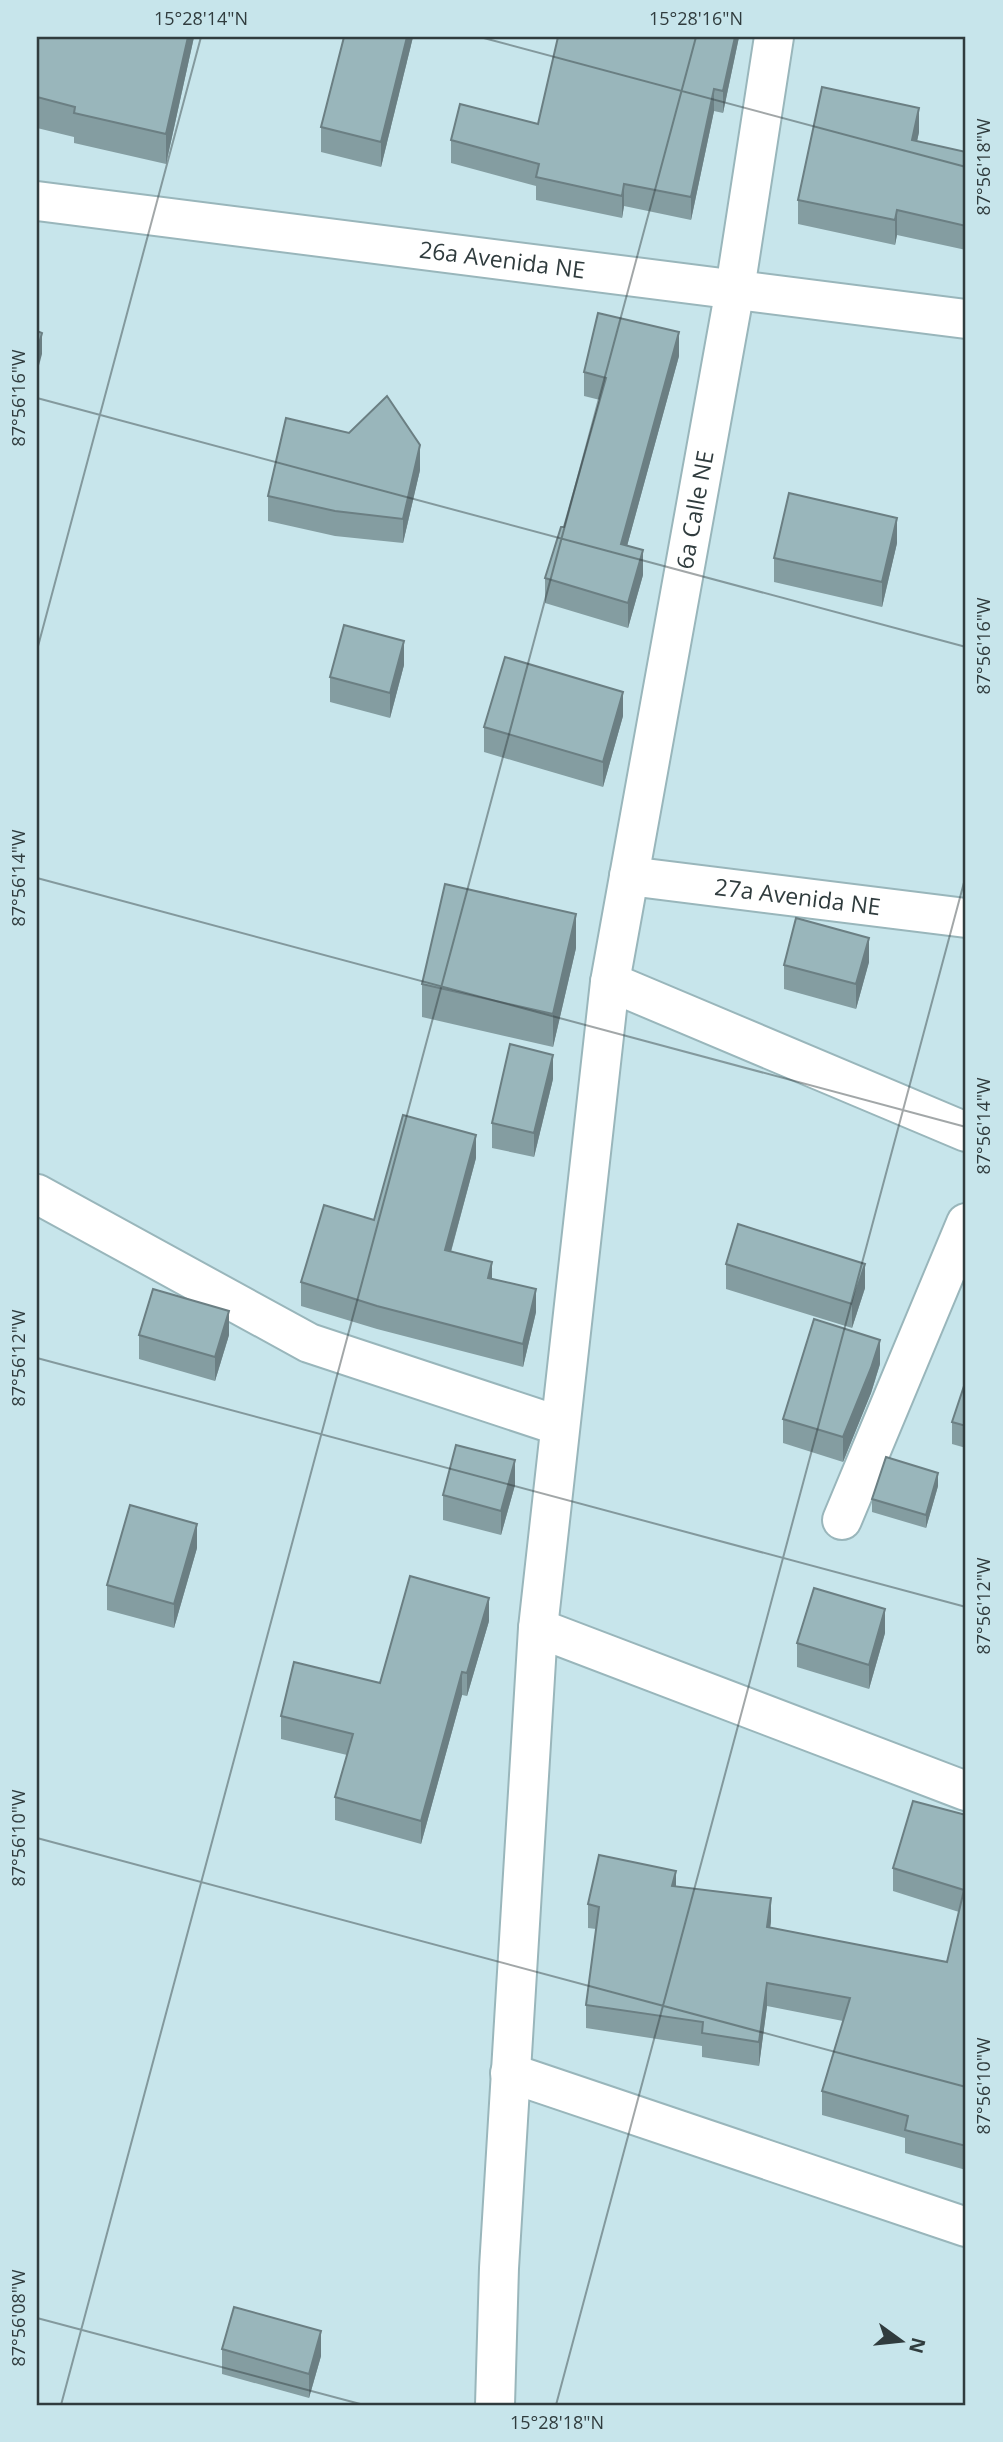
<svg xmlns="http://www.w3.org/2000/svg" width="1003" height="2442" font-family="'Open Sans',sans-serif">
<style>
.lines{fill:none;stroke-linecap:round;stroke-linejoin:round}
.minor-casing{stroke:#99b6bb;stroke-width:42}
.minor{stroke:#fff;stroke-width:38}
.wall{fill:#849da1}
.shaded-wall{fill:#6b7f83}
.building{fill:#99b6bb;stroke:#6b7f83;stroke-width:2}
.ticks{fill:none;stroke:#303c3e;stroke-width:2;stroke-opacity:0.45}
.labels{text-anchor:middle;stroke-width:7;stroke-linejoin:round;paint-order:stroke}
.street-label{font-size:23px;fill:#303c3e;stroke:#c7e5eb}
.neatline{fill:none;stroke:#303c3e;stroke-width:2.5}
.ticks-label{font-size:18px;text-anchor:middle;fill:#303c3e}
</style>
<rect width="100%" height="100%" fill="#c7e5eb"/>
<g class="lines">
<defs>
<g id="minor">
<path id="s1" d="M37,201L966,319"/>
<path id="s2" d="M629,876L966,918"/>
<path d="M610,982L966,1132"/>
<path d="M37,1194L309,1343L560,1426"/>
<path d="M842,1520L966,1223"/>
<path d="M538,1628L966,1791"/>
<path d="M510,2073L966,2227"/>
<path id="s3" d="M495,2405L499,2268L538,1628L610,982L735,289L774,37"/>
</g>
</defs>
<!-- minor casing -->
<use href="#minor" class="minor-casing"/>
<!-- minor -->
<use href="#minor" class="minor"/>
</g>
<!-- wall -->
<g class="wall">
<path d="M37,37H194L166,164L74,143V137L37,128Z"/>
<path d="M344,37H413L381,167L321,152V127Z"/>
<path d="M739,37L723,113L714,111L691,220L624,206L622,218L536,200V186L451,163V140L538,124Z"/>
<path d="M919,132L917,141L966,152V250L897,235L895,245L798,224V200Z"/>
<path d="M679,356L627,546L643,575L628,628L545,603V578L564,527L600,400L584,396V372Z"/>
<path d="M420,470L403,543L335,536L268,521V496Z"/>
<path d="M897,543L882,607L774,582V558Z"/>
<path d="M404,665L390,718L330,702V677Z"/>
<path d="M623,716L603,787L484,752V727Z"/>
<path d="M576,948L553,1047L422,1017V984Z"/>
<path d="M869,962L856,1009L784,989V965Z"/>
<path d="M553,1079L534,1157L492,1148V1123Z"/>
<path d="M476,1158L451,1252L492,1279L536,1312L523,1367L377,1329L301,1306V1282L374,1220Z"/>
<path d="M726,1264L865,1288L852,1328L726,1289Z"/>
<path d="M139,1335H229L215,1381L139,1359Z"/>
<path d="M880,1364L871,1393L843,1462L783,1443V1419Z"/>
<path d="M966,1383V1448L952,1444V1422Z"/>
<path d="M515,1485L501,1535L443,1520V1495Z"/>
<path d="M938,1486L926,1528L872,1512V1499Z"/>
<path d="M197,1548L174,1628L107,1610V1585Z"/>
<path d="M489,1621L467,1696L462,1695L421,1844L335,1820V1797L347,1755L281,1739V1716L380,1683Z"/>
<path d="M885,1633L869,1689L797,1667V1643Z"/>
<path d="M966,1815V2170L905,2153V2138L822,2115V2091L843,2021L767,2006L759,2066L702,2057V2046L586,2028V2005L596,1929L588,1928V1904L676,1886L771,1921L770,1928L947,1962L959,1912L893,1891V1868Z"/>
<path d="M222,2349L321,2356L309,2398L222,2374Z"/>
</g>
<!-- shaded-wall -->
<g class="shaded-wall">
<path d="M188,37H194L166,164V134Z"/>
<path d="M407,37H413L381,167V142Z"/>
<path d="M735,37H739L723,113V91Z"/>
<path d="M714,89V111L691,220V197Z"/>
<path d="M919,108V132L912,164V140Z"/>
<path d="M624,184V206L622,218V196Z"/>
<path d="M897,210V235L895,245V220Z"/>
<path d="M679,332V356L621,568V544Z"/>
<path d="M42,333V354L37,373V351Z"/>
<path d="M420,445V470L403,543V519Z"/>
<path d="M897,518V543L882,607V582Z"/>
<path d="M643,550V575L628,628V603Z"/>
<path d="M404,641V665L390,718V693Z"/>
<path d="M623,692V716L603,787V762Z"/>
<path d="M576,914V948L553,1047V1014Z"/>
<path d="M869,938V962L856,1009V984Z"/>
<path d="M553,1055V1079L534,1157V1133Z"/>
<path d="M476,1135V1158L445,1273V1250Z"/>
<path d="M492,1262V1285L488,1278Z"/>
<path d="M865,1264V1288L852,1328V1304Z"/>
<path d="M536,1289V1312L523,1367V1344Z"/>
<path d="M229,1311V1335L215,1381V1357Z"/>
<path d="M880,1340V1364L871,1393L843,1462V1437Z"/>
<path d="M515,1460V1485L501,1535V1511Z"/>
<path d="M938,1473V1486L926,1528V1515Z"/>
<path d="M197,1524V1548L174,1628V1604Z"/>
<path d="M489,1598V1621L467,1696V1673Z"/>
<path d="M885,1609V1633L869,1689V1665Z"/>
<path d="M462,1672V1695L421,1844V1821Z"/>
<path d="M676,1871V1895L672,1886Z"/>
<path d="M771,1898V1921L767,1951V1927Z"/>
<path d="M767,1983V2006L759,2066V2042Z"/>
<path d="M321,2331V2356L309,2398V2374Z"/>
</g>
<!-- building -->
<g class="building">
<path d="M37,37H188L166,134L74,113L75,107L37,97Z"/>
<path d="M344,37H407L381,142L321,127Z"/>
<path d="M558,37H735L723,91L714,89L691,197L624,184L622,196L536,177L539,164L451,140L460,104L538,124Z"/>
<path d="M822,87L919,108L912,140L966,152V226L897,210L895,220L798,200Z"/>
<path d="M598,313L679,332L621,544L643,550L628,603L545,578L561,527H564L606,378L584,372Z"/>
<path d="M37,331L42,333L37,351Z"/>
<path d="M387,396L420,445L403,519L335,511L268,496L286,418L349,433Z"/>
<path d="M789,493L897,518L882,582L774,558Z"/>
<path d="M344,625L404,641L390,693L330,677Z"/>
<path d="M505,657L623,692L603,762L484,727Z"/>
<path d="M445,884L576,914L553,1014L422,984Z"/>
<path d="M796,918L869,938L856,984L784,965Z"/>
<path d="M510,1044L553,1055L534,1133L492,1123Z"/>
<path d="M403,1115L476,1135L445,1250L492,1262L488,1278L536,1289L523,1344L377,1306L301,1282L324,1205L374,1220Z"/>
<path d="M738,1224L865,1264L852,1304L726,1264Z"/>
<path d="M153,1289L229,1311L215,1357L139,1335Z"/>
<path d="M814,1319L880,1340L871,1368L843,1437L783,1419Z"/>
<path d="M965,1383H966V1426L952,1422Z"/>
<path d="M456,1445L515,1460L501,1511L443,1495Z"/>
<path d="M886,1457L938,1473L926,1515L872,1499Z"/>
<path d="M130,1505L197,1524L174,1604L107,1585Z"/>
<path d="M410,1576L489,1598L467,1673L462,1672L421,1821L335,1797L353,1734L281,1716L294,1662L380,1683Z"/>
<path d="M814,1588L885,1609L869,1665L797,1643Z"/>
<path d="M913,1801L966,1815V2146L905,2130L908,2116L822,2091L850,1998L767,1983L759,2042L702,2033L703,2022L586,2005L599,1907L588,1904L599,1855L676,1871L672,1886L771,1898L767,1927L947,1962L964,1890L893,1868Z"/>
<path d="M234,2307L321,2331L309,2374L222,2349Z"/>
</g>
<!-- ticks -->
<path class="ticks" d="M480,37L966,167M37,398L966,647M37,650L201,37M37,878L966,1127M37,1358L966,1607M37,1838L966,2087M37,2318L364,2405M61,2405L696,37M556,2405L966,875"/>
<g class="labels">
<!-- street labels -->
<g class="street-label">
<text dy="8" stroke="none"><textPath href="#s1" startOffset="469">26a Avenida NE</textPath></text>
<text dy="8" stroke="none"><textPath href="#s3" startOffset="1908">6a Calle NE</textPath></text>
<text dy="8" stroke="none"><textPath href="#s2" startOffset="170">27a Avenida NE</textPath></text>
</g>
</g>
<!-- border -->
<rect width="1003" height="2442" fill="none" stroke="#c7e5eb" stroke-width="77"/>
<!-- north arrow -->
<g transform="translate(901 2341) rotate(105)" stroke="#c7e5eb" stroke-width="5" paint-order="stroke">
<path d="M0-5L12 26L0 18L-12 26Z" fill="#303c3e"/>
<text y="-10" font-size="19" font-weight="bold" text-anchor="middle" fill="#303c3e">N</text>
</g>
<rect x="38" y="38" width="926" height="2366" class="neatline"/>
<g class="ticks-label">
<text x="201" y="25">15°28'14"N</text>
<text x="696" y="25">15°28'16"N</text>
<text transform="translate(984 167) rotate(-90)" y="6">87°56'18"W</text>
<text transform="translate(19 398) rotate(-90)" y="6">87°56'16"W</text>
<text transform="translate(984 646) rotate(-90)" y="6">87°56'16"W</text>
<text transform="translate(19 878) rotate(-90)" y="6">87°56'14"W</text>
<text transform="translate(984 1126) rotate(-90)" y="6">87°56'14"W</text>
<text transform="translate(19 1358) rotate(-90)" y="6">87°56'12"W</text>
<text transform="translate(984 1606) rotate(-90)" y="6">87°56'12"W</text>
<text transform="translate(19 1838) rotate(-90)" y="6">87°56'10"W</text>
<text transform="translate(984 2086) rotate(-90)" y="6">87°56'10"W</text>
<text transform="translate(19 2318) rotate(-90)" y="6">87°56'08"W</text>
<text x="557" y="2429">15°28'18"N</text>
</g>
</svg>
